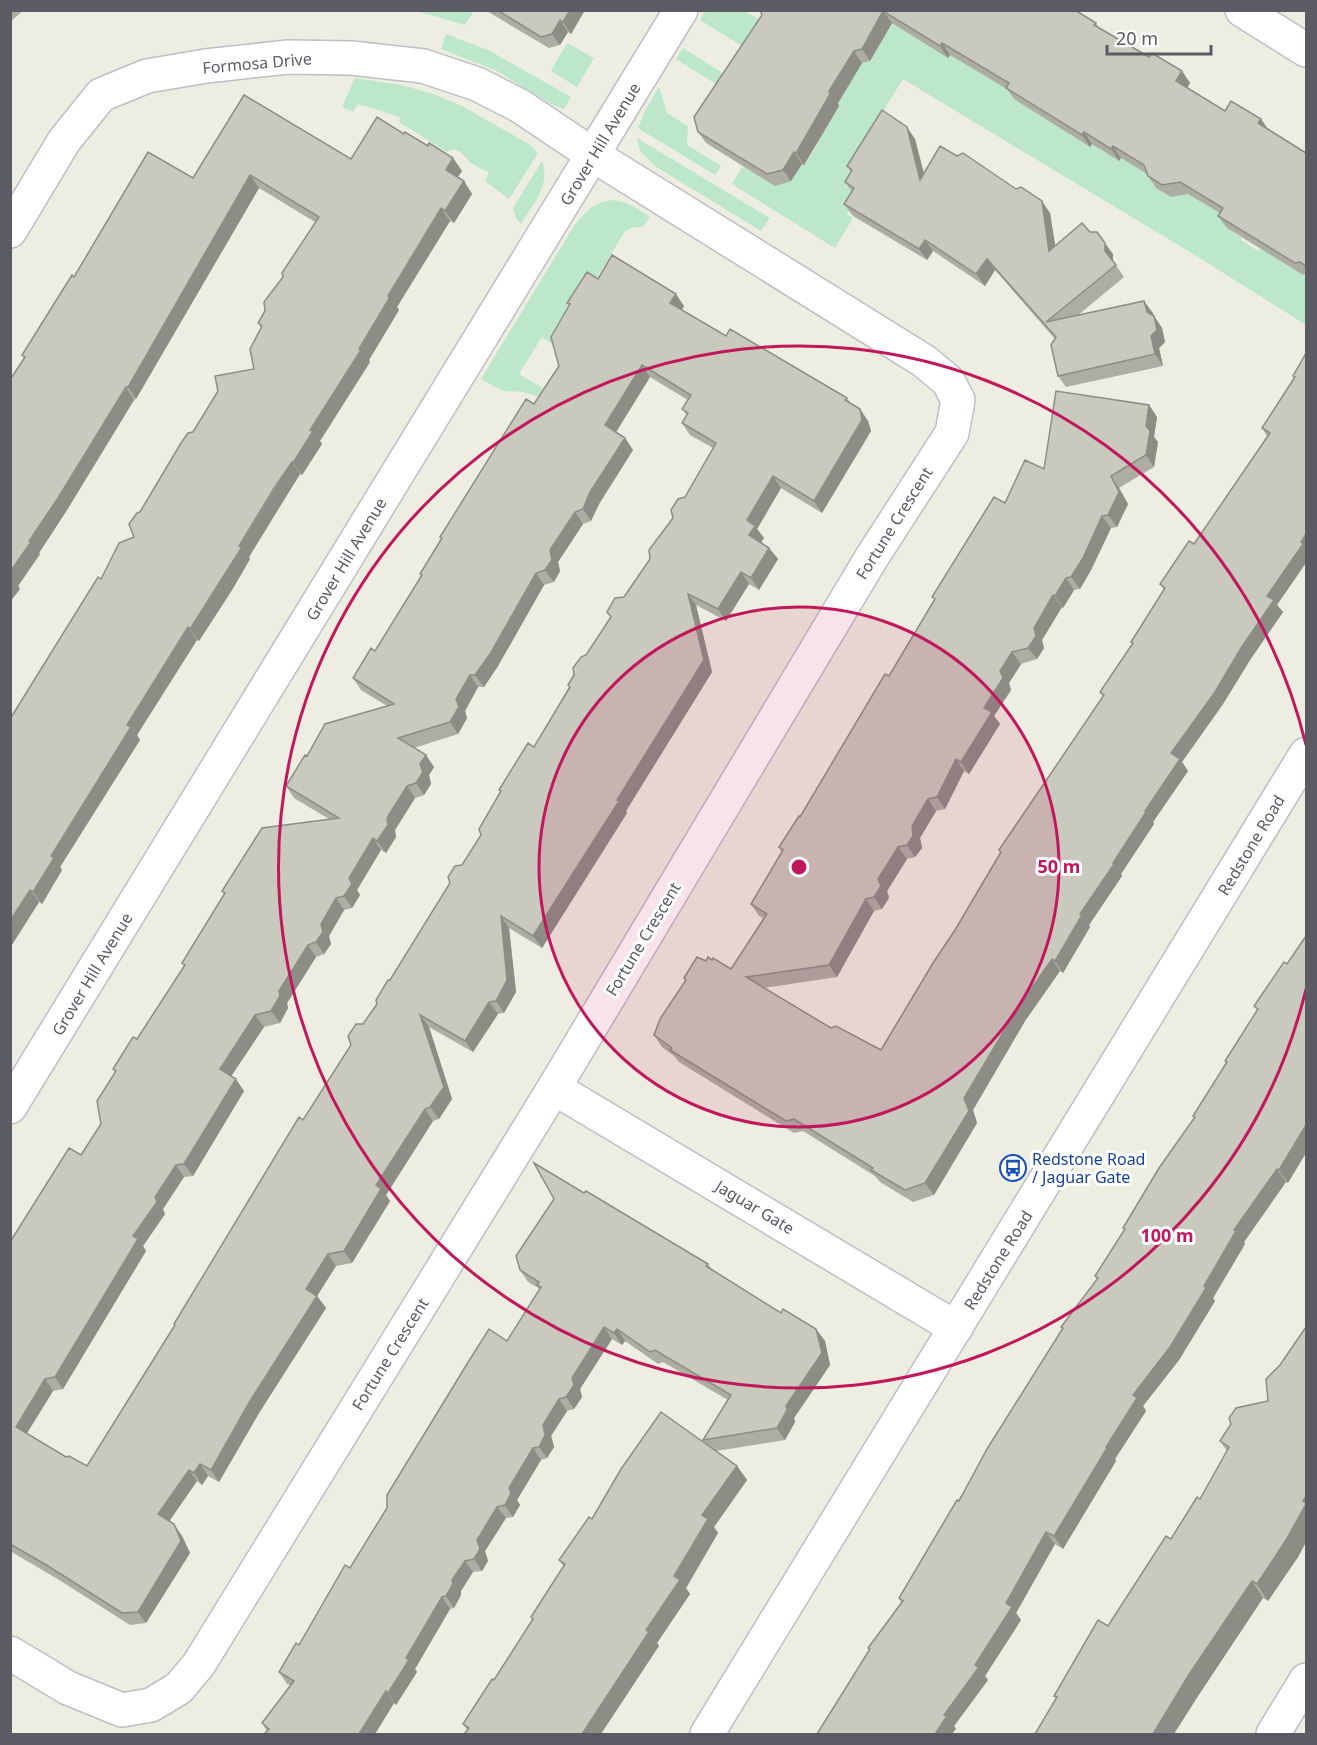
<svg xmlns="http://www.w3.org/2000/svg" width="1317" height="1745" font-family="'Noto Sans',sans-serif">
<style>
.green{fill:#bce7ca}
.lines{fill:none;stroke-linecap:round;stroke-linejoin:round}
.minor-casing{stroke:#bebec6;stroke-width:36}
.tertiary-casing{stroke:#bebec6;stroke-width:36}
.minor{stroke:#fff;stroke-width:33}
.tertiary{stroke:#fff;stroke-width:33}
.wall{fill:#adada3;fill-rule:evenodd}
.shaded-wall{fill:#8d8d85}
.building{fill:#c9c9be;stroke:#8d8d85;stroke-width:1.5;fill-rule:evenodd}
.ring{fill:none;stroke:#c2185b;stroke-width:3}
.labels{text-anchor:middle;stroke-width:6;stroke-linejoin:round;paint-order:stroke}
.street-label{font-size:16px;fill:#5a5b63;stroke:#fff}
.transit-label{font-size:16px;fill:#164399;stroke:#fff;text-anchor:start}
.centre{fill:#c2185b;stroke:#fff;stroke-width:3}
.ring-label{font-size:18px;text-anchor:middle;font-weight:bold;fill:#c2185b;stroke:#fff;stroke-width:6;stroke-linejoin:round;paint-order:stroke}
</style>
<rect width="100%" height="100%" fill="#edeee1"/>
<!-- green -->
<g class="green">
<path d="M416,11V10L474,11L465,25Z"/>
<path d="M705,11H745L770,26L745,48L700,20Z"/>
<path d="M890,17L948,58L950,55L992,76L1071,132L1070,135L1090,147L1095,140L1101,150L1119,161L1121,158L1138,168L1185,184L1226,217L1227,228L1242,238L1241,240L1258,251L1260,249L1286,259L1287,266L1305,275L1306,278V325L1203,260L903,79L854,158L858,197L847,214L853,218L835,248L732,184L742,167L744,168L746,166L775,186L793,178L802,164L805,165L818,143L804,134L837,101Z"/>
<path d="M446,34L488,50L571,97L564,109L551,104L495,70L441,49Z"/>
<path d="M567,43L594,58L577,87L551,71Z"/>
<path d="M683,48L742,85L727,91L676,59Z"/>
<path d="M355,78L401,85L433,94L462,106L529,144L538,153L509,199L485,181L489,172C483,169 477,167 471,163C463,157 460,145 447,152L399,122L400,117L358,104L353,112L342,107Z"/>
<path d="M659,87L667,113L688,126L687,145L721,166L715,175L638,128L645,111Z"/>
<path d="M637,138L770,218L761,231L655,166L640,151Z"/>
<path d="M542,161C551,185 533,204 521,224L516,218L513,208Z"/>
<path d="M613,200C628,202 638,209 650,217L643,227H634L625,231L555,346L542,337L519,374L556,396L542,398L524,392L503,391L481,379L574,226C585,212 594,202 613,200Z"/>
</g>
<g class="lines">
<defs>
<g id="minor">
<path d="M10,231L64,141L101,95L147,76L206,66L288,57L351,58L423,66L477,84L520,106L593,155L924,361L948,381L958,400L952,433L872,557L554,1088L199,1664L179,1688L151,1705L122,1710L68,1688L10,1653"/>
<path d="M554,1088L956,1328"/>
<path d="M10,1107L681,10"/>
<path d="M1273,1734L1306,1680"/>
</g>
<g id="tertiary">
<path d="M1242,10L1306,50"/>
<path d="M707,1734L1306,754"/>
</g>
</defs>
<!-- minor casing -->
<use href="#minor" class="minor-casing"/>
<!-- tertiary casing -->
<use href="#tertiary" class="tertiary-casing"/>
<!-- minor -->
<use href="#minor" class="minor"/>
<!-- tertiary -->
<use href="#tertiary" class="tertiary"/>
</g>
<!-- wall -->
<g class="wall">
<path d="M10,10H24L10,22Z"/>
<path d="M485,10H585L571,34L568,32L560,45L549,48Z"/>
<path d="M760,10H1075L1096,23L1099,28L1149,57L1182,71L1190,83L1187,88L1225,111L1261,119L1268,129L1306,153V274L1303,275L1227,228L1218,216L1220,213L1188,194L1171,197L1156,188L1147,174L1121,158L1119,161L1092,144L1090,147L1014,99L1007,89L950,55L948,58L892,23L870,61L862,63L838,103L839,106L804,165L802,164L791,181L775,186L706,143L698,132L762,15Z"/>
<path d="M404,134L453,158L462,171L458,177L464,181L472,194L454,223L450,221L397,307L399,310L369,360L370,362L320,441L322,444L302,475L300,474L282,503L249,557L250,559L232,590L199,641L197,640L137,735L140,740L60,867L62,870L42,904L39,902L10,948V719L101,579L134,537L140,512L193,432L254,369L261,328L258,323L265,311L283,277L315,222L259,188L136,399L134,400L67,510L39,553L40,554L18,586L20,589L10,602V380L24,358L22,355L74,277L193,178L351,159Z"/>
<path d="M915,139L924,173L1050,213L1055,246L1090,232L1113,254V261L1124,277L1077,316L1144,301L1162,328L1165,342L1159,348L1163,366L1066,387L1058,376L1055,339L995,270L985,286L933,251L927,260L853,216L844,204L852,192L845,182L851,172L847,166Z"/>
<path d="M598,279L684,306L682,310L726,336L847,398L851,404L860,409L868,421L871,431L822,513L781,488L757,529L764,538L761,542L769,548L778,559L759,590L749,584L726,621L696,605L712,672L626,811L627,813L542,948L509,928L516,992L504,1013L498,1014L473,1052L429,1027L452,1099L439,1119L433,1121L386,1195L390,1201L352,1263L336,1266L317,1296L326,1308L259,1413L219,1482L208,1476L202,1485L197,1481L169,1521L182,1536L190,1553L146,1623L130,1625L56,1578L10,1551V1242L81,1155L101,1124L115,1073L113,1069L137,1039L184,966L182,963L224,894L222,891L329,819L294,798L286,786L307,756L387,706L361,690L353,678L375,651L421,576L420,574L441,539L440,537L534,404L559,366L569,305L567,303ZM650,377L688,400L682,409L687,415L682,423L690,435L713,448L650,559L624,597L568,685L569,687L534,747L499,790L500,791L481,835L390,980L377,1004L363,1024L351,1045L174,1324L175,1326L87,1466L66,1457L27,1433L53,1391L63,1389L146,1251L143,1246L165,1214L163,1209L184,1177L193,1176L244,1091L231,1076L264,1027L280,1023L288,1008L287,1003L316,957L324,954L331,944L329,936L344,910L352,908L360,895L357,890L381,850L386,853L396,837L395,830L415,798L424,795L431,784L429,775L434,767L414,748L458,734L467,718L465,711L478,687H484L498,666L544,585L554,582L560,571L558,562L583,524L591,521L599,504L633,450L625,438L616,432Z"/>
<path d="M1306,353L1277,605L1283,612L1250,660L1223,704L1182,762L1188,771L1153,822L1154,824L1121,874L1122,876L1089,925L1090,927L1063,973L1060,971L1025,1021L973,1110L977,1123L934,1195L913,1202L880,1182L875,1176L803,1131L794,1133L679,1062L674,1056L662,1047L654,1035L686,981L684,978L706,961L712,960L731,969L763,918L759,916L751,904L782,853L779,847L800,817L889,676L935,600L932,597L1005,503L1044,469L1149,405L1157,417L1154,437L1158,442L1154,467L1119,488L1128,504L1117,527L1111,528L1091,570L1080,589L1074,590L1063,608L1062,607L1042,640L1044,648L1037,659L1021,664L1009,683L1011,690L994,716L1000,724L969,774L964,771L945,809L936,811L920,838L922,848L915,857L907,859L887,891L889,898L882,909L874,911L837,977L764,988L831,1028L881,1050L955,930L1001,853L999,850L1103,697L1100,692L1133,644L1131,642L1164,590L1160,584L1194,544L1267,436L1262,428L1294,377L1293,376Z"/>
<path d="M1284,962L1288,1183L1286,1182L1244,1242L1245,1244L1213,1298L1215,1301L1179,1360L1143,1406L1146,1411L1115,1459L1116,1461L1063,1549L1055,1544L1016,1613L1021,1620L985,1676L988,1680L954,1726L956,1729L868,1648L901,1602L899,1598L1062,1329L1061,1327L1097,1279L1095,1276L1125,1229L1123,1228L1194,1118L1193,1116L1226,1063L1225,1061L1257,1010L1254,1006Z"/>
<path d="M584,1193L708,1264L712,1270L781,1313L816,1329L825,1341L830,1365L794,1418L795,1422L785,1440L716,1451L737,1466L747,1480L714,1527L718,1533L686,1588L690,1594L657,1643L659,1646L467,1730L463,1724L494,1680L533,1620L531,1617L564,1567L559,1560L592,1519L706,1444L703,1440L728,1400L663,1362L658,1364L625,1341L622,1345L612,1339L580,1389L582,1397L574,1409L567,1411L551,1436L554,1447L547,1458L541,1460L517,1500L520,1505L513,1517L506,1518L485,1551L488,1561L482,1571L473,1572L461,1591V1595L454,1608L450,1609L415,1669L417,1672L396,1705L394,1703L375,1734H264L267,1731L262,1723L290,1685L287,1684L279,1672L299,1645L350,1568L507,1341L540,1289L528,1282L520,1270Z"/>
<path d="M1306,1327V1542L1298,1557L1268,1601L1263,1598L1200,1693L1056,1698L1054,1696L1108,1626L1200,1499L1227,1451L1220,1441L1268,1401L1280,1365Z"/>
</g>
<!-- shaded-wall -->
<g class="shaded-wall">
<path d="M570,10H585L571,34L563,22Z"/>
<path d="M883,11L892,23L870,61L862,49Z"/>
<path d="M560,20L568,32L560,45L552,34Z"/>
<path d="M942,43L950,55L948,58L940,46Z"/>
<path d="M854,51L862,63L838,103L839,106L804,165L796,153L829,91Z"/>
<path d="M1182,71L1190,83L1184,93L1176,81Z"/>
<path d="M1261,119L1269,131L1258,123Z"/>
<path d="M907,127L915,139L928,191L920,180Z"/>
<path d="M1084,132L1092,144L1090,147L1082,135Z"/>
<path d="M1113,146L1121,158L1119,161L1111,149Z"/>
<path d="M794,152L802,164L791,181L783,170Z"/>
<path d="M453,158L462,171L454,182L446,170Z"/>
<path d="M250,175L259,188L136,399L128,387Z"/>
<path d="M464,181L472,194L454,223L445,211Z"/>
<path d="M1042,201L1050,213L1058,263L1049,251Z"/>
<path d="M441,208L450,221L397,307L399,310L369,360L370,362L320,441L322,444L302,475L293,463L310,430L359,349L388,296Z"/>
<path d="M925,240L933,251L927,260L919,249Z"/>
<path d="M1105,243L1113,254V263L1105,251Z"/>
<path d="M987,259L995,270L985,286L976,274Z"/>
<path d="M676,294L684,306L678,315L670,303Z"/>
<path d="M1144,301L1153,313L1155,323L1147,312Z"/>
<path d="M1154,316L1162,328L1165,342L1159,348L1163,366L1155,354L1151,336Z"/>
<path d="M642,365L650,377L613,437L605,425Z"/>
<path d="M126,387L134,400L67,510L39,553L40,554L18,586L20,589L10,602V572Z"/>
<path d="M1149,405L1157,417L1154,437L1158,442L1154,467L1146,455V426Z"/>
<path d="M860,409L868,421L871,431L822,513L814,501Z"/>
<path d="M625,438L633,450L599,504L591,521L583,509L590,492Z"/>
<path d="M292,462L300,474L249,557L250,559L232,590L199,641L190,629L239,546Z"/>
<path d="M773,476L781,488L757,529L764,538L758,547L749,535L747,520Z"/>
<path d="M1111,476L1119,488L1128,504L1117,527L1108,515Z"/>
<path d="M575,512L583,524L558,562L560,571L554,582L545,570L550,550Z"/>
<path d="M1102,516L1111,528L1091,570L1080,589L1071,577Z"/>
<path d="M1306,534V563L1277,605L1283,612L1250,660L1223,704L1182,762L1188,771L1153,822L1154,824L1121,874L1122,876L1089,925L1090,927L1063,973L1055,961L1080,914L1145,811L1171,753L1267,596Z"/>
<path d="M769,548L778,559L759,590L751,578Z"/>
<path d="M741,572L749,584L726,621L718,609Z"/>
<path d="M536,573L544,585L498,666L484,687L475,675Z"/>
<path d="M1066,578L1074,590L1063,608L1055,596Z"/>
<path d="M688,594L696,605L712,672L626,811L627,813L542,948L533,936L617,800Z"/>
<path d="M1053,595L1062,607L1042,640L1044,648L1037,659L1028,648L1034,628Z"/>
<path d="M188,627L197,640L137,735L140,740L60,867L62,870L42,904L33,892L51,856L127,725Z"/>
<path d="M1012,652L1021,664L1009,683L1011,690L994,716L1000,724L969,774L961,762L1000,671Z"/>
<path d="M470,675L478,687L465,711L467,718L458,734L450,722L456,699Z"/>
<path d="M426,755L434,767L429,775L431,784L424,795L416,783L420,764Z"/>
<path d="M956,759L964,771L945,809L937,797Z"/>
<path d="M407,786L415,798L395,830L396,837L386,853L377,841L387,818Z"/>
<path d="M928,799L936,811L920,838L922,848L915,857L907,845L912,826Z"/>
<path d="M373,838L381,850L357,890L360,895L352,908L344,896L349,878Z"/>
<path d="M898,847L907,859L887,891L889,898L882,909L874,897L878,879Z"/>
<path d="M30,890L39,902L10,948V921Z"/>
<path d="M336,898L344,910L329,936L331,944L324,954L316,942L321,924Z"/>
<path d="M866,899L874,911L837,977L829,965Z"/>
<path d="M501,916L509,928L516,992L504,1013L496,1001Z"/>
<path d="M308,945L316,957L287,1003L288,1008L280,1023L271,1011L279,991Z"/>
<path d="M1052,959L1060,971L1025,1021L973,1110L977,1123L934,1195L925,1183L964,1098L1017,1009Z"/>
<path d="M489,1002L498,1014L473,1052L465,1041Z"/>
<path d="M255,1015L264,1027L228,1081L220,1069Z"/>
<path d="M420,1015L429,1027L452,1099L439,1119L430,1107Z"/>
<path d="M236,1079L244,1091L193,1176L184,1164Z"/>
<path d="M425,1109L433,1121L386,1195L390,1201L352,1263L344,1251L376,1185Z"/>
<path d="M1306,1125V1153L1288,1183L1279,1170Z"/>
<path d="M176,1165L184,1177L163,1209L165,1214L143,1246L146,1251L63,1389L55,1377L155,1197Z"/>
<path d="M1277,1169L1286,1182L1244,1242L1245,1244L1213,1298L1215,1301L1179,1360L1143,1406L1146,1411L1115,1459L1116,1461L1063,1549L1054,1536L1106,1447L1133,1395L1204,1286L1234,1230Z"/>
<path d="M328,1254L336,1266L317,1296L326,1308L259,1413L219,1482L211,1470L306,1289Z"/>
<path d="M604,1327L612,1339L580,1389L582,1397L574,1409L566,1397L572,1378Z"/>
<path d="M617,1329L625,1341L622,1345L614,1333Z"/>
<path d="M816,1329L825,1341L830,1365L794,1418L795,1422L785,1440L777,1428Z"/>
<path d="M45,1379L53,1391L24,1438L16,1427Z"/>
<path d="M559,1399L567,1411L551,1436L554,1447L547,1458L539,1447L543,1425Z"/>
<path d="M533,1448L541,1460L517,1500L520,1505L513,1517L505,1505L509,1488Z"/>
<path d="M200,1464L208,1476L202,1485L194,1473Z"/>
<path d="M737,1466L747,1480L714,1527L718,1533L686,1588L690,1594L657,1643L659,1646L601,1734H582L646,1630L674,1576L702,1515Z"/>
<path d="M189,1470L197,1481L166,1526L158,1514Z"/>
<path d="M1306,1496V1542L1298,1557L1268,1601L1257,1584Z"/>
<path d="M497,1507L506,1518L485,1551L488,1561L482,1571L474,1559L477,1540Z"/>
<path d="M174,1524L182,1536L190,1553L146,1623L138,1612Z"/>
<path d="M1046,1532L1055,1544L1016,1613L1021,1620L985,1676L988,1680L954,1726L956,1729L952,1734H935L944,1715L975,1665L1006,1603Z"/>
<path d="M465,1561L473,1572L461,1591V1595L454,1608L446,1596L452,1580Z"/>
<path d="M1252,1581L1263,1598L1200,1693L1174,1734H1153L1188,1676Z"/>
<path d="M442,1597L450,1609L415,1669L417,1672L396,1705L388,1693L406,1658Z"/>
<path d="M386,1691L394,1703L375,1734H359Z"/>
</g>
<!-- building -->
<g class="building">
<path d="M497,10H570L563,22L560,20L552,34L541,37Z"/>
<path d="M760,10H1075L1096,23L1094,25L1149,57L1152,53L1182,71L1176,81L1225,111L1231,101L1261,119L1258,123L1306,153V266L1300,262L1295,263L1218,216L1223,208L1180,182L1162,185L1148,176L1144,165L1113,146L1111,149L1084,132L1082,135L1006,88L1009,83L942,43L940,46L883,11L862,49L854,51L829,91L830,94L796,153L794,152L783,170L767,174L698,132L694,117L762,15Z"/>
<path d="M244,95L351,159L377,117L404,134L405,132L428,146L429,143L453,158L446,170L464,181L445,211L441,208L388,296L390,297L359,349L361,350L310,430L313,431L293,463L292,462L273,490L239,546L242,547L223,577L190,629L188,627L127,725L131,727L51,856L54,858L33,892L30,890L10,921V719L98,577L101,579L119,543L134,537L129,524L137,513L140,512L181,443L188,433L193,432L218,391L215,376L254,369L250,349L262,326L258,323L265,311L264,302L283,277L282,273L319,217L250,175L128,387H126L58,498L29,541L31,542L10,572V380L25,357L22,355L72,275L74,277L148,152L193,178Z"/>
<path d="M882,110L907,127L920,180L940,146L957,156L963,153L1016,189L1021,187L1042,201L1049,251L1082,223L1090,232H1097L1105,243V251L1116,265L1046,322L1144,301L1147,312L1154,316L1157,330L1151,336L1155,354L1058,376L1051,345L1056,337L987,259L976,274L925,240L919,249L844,204L854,188L845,182L852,170L847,166Z"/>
<path d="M612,255L676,294L670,303L726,336L730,329L847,398L845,400L860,409L862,420L814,501L773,476L747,520L755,526L749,535L769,548L751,578L741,572L718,609L688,594L704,660L617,800L619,801L533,936L501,916L507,980L496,1001L489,1002L465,1041L420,1015L444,1087L430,1107L425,1109L376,1185L381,1189L344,1251L328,1254L306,1289L317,1296L250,1401L211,1470L200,1464L194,1473L189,1470L158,1514L174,1524L181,1541L138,1612L122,1613L48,1566L10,1544V1242L69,1148L81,1155L101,1124L97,1101L116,1071L113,1069L133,1037L137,1039L185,965L182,963L225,893L222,891L262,828L339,818L286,786L305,755L307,756L325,724L394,704L353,678L371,648L375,651L422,575L420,574L442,538L440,537L526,399L534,404L559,366L551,337L570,304L567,303L587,272L598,279ZM642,365L691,395L682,409L688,413L682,423L716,443L685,497L678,499L671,510L673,518L649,550L650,559L624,597L615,598L607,612L611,617L586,655L581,657L573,668L574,675L568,685L570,687L534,747L528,743L499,790L501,791L479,829L481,835L462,865L455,866L448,877L450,883L390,980H388L376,1000L377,1004L363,1024H356L348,1036L351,1045L303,1120L299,1117L174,1324L175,1325L87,1466L69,1456L66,1457L16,1427L45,1379L55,1377L138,1239L133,1236L157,1202L155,1197L176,1165L184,1164L236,1079L220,1069L255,1015L271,1011L280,996L279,991L308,945L316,942L323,932L321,924L336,898L344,896L352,884L349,878L373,838L377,841L388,825L387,818L407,786L416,783L423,772L420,764L426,755L398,738L450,722L459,707L456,699L470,675H475L490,654L536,573L545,570L552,560L550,550L575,512L583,509L590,492L625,438L605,425Z"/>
<path d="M1306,353V534L1301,542L1303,544L1267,596L1274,600L1241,648L1215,692L1171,753L1180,759L1145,811L1146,812L1113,863L1114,864L1080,914L1082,915L1055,961L1052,959L1017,1009L964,1098L969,1111L925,1183L905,1190L871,1170L873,1168L794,1119L786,1121L670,1050L672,1048L654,1035L660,1019L686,980L684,978L697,957L706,961L708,957L712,960L713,958L731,969L767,914L751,904L783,850L779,847L799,816L800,817L885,674L889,676L935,599L932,597L994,497L1005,503L1025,460L1044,469L1056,391L1149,405L1146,426L1150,431L1146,455L1111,476L1119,492L1108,515L1102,516L1083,558L1071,577L1066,578L1055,596L1053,595L1034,628L1036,636L1028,648L1012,652L1000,671L1003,678L984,708L992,712L961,762L956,759L937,797L928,799L912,826L913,836L907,845L898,847L878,879L881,886L874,897L866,899L829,965L746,977L831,1028L836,1026L881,1050L933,963L955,930L1001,852L999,850L1104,695L1100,692L1133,643L1131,642L1165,588L1160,584L1189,541L1194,544L1270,433L1262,428L1295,377L1293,376Z"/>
<path d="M1306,936V1125L1279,1170L1277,1169L1234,1230L1236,1231L1204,1286L1206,1288L1170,1347L1133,1395L1137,1398L1106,1447L1107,1448L1054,1536L1046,1532L1006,1603L1012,1607L975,1665L979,1667L944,1715L947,1716L935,1734H817L870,1649L868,1648L903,1601L899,1598L957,1500L959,1501L987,1449L1063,1328L1061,1327L1098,1278L1095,1276L1125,1229L1123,1228L1159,1168L1195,1117L1193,1116L1227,1062L1225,1061L1258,1009L1254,1006L1284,962L1287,964Z"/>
<path d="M534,1163L584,1193L586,1191L708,1264L706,1266L781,1313L783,1309L816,1329L822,1353L786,1406L787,1410L777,1428L703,1440L731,1395L655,1350L650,1352L617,1329L614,1333L604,1327L572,1378L574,1385L566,1397L559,1399L543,1425L545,1435L539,1447L533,1448L509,1488L511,1493L505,1505L497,1507L477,1540L480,1549L474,1559L465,1561L452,1580L453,1584L446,1596L442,1597L406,1658L409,1660L388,1693L386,1691L359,1734H264L269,1729L262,1723L294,1681L279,1672L296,1643L299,1645L345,1565L350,1568L387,1508V1495L467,1364L489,1329L507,1341L541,1287L537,1285L539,1282L520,1270L516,1256L554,1199Z"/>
<path d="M1306,1327V1496L1303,1501L1306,1503V1504L1286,1540L1257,1584L1252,1581L1188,1676L1153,1734H1035L1057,1697L1054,1696L1098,1620L1108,1626L1166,1536L1171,1539L1197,1497L1200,1499L1229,1447L1220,1441L1231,1424L1229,1418L1236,1408L1268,1401L1266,1379L1280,1365Z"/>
<path d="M661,1412L737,1466L702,1515L708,1519L674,1576L680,1580L646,1630L649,1632L582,1734H464L469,1728L463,1724L492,1679L494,1680L533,1619L531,1617L565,1564L559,1560L589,1517L592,1519L621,1469Z"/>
</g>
<!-- distance rings -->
<circle cx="799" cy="867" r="260" fill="#c2185b" fill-opacity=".12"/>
<g class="ring">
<circle cx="799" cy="867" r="260"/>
<path d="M1306 989A521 521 0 1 1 1306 745"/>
</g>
<!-- icons -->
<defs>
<symbol id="bus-ring" viewBox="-11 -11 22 22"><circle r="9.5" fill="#fff" stroke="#1a4fb4" stroke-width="1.5"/><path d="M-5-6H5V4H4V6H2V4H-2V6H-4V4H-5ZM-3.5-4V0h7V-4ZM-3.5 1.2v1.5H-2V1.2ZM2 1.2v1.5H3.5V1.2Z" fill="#1a4fb4"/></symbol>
</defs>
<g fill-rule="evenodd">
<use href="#bus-ring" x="998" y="1153" width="30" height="30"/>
</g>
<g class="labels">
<!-- street labels -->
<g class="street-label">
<text transform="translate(257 63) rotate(-5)" y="6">Formosa Drive</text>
<text transform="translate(600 144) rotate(-59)" y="6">Grover Hill Avenue</text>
<text transform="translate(894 523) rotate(-58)" y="6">Fortune Crescent</text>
<text transform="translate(346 559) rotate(-59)" y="6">Grover Hill Avenue</text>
<text transform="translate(1251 845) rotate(-59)" y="6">Redstone Road</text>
<text transform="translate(643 939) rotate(-59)" y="6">Fortune Crescent</text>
<text transform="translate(92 974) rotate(-59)" y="6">Grover Hill Avenue</text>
<text transform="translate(755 1207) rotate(31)" y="6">Jaguar Gate</text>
<text transform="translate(998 1260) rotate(-58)" y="6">Redstone Road</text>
<text transform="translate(390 1354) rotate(-58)" y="6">Fortune Crescent</text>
</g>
<!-- transit labels -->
<g class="transit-label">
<text x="1032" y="1165">Redstone Road<tspan x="1032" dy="18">/ Jaguar Gate</tspan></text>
</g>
</g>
<circle cx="799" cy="867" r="9" class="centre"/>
<g class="ring-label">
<text x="1059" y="873">50 m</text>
<text x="1167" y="1242">100 m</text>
</g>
<!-- border -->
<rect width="1317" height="1745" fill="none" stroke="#5a5b63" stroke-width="24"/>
<!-- scale -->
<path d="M1107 45v9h104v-9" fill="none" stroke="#5a5b63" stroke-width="3"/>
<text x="1116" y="45" font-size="18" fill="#5a5b63" stroke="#ffffff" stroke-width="4.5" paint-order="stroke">20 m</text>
</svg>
